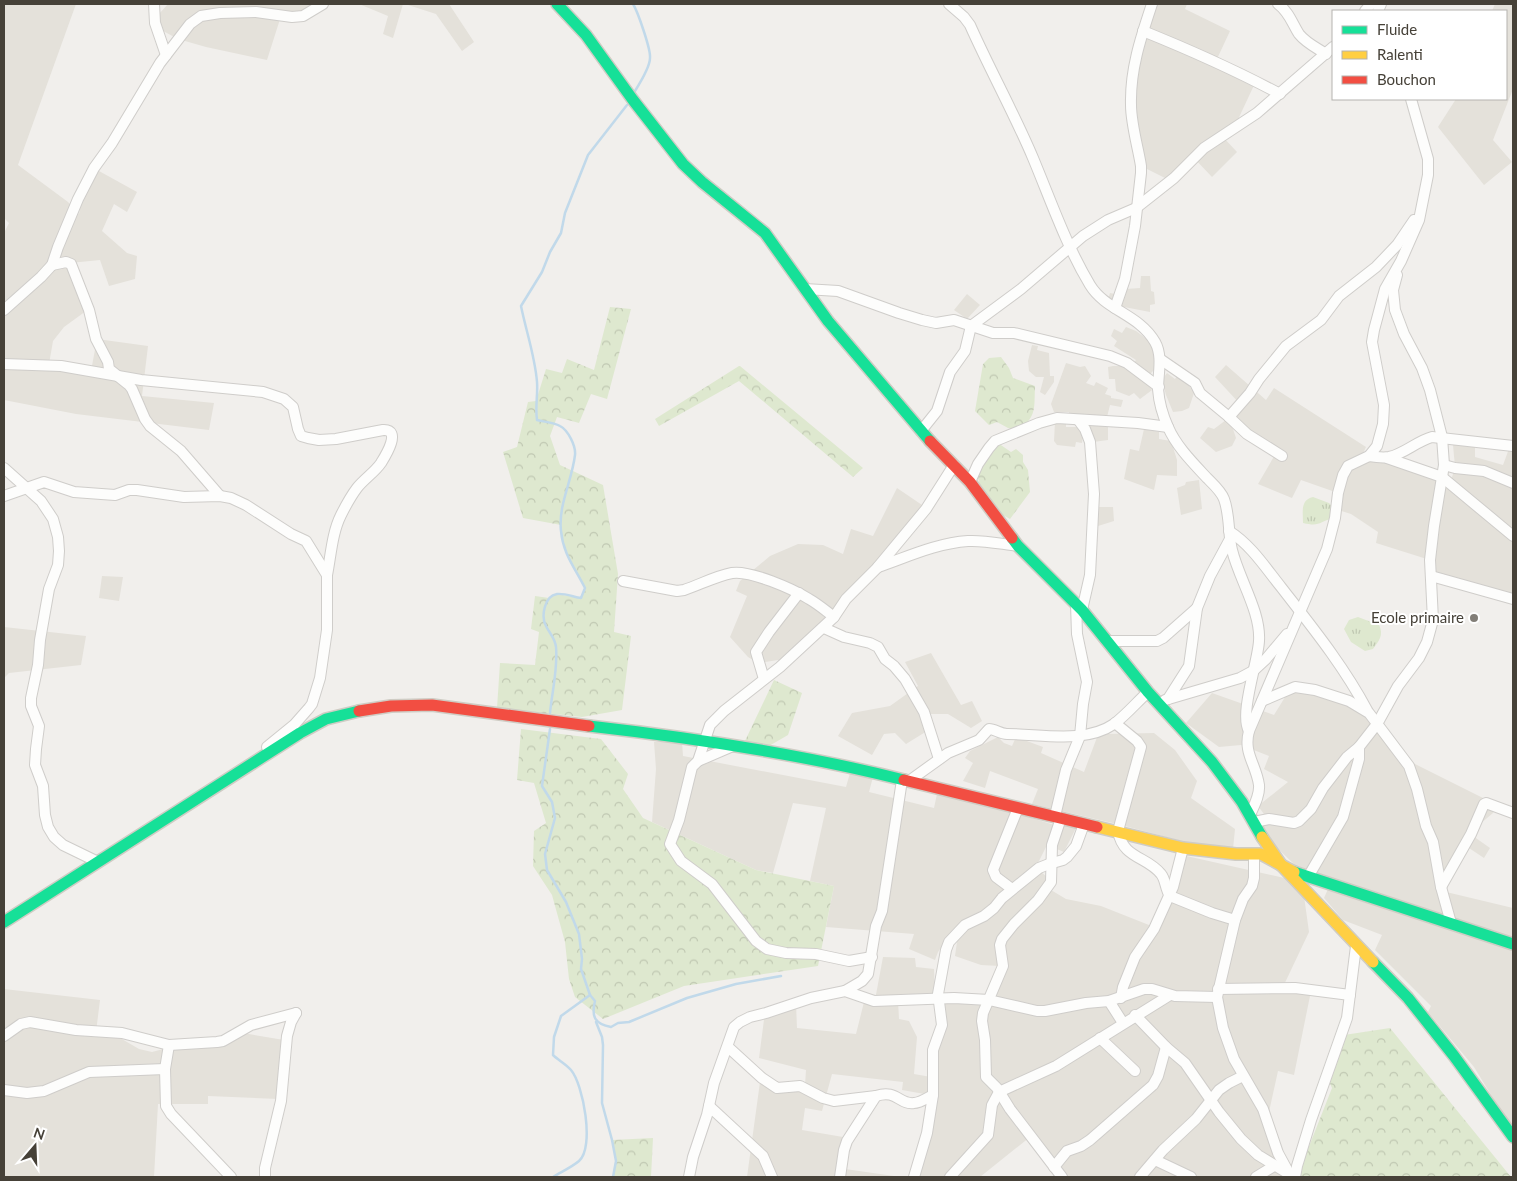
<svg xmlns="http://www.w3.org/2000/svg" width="1517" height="1181" font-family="Lato,sans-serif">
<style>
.residential{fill:#e4e1da;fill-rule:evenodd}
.grass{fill:url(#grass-tufts)}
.forest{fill:url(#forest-crowns)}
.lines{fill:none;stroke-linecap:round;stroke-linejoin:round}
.stream{stroke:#c1d9ea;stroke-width:2.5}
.street-casing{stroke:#cfcdca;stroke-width:12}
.fast-casing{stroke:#cfccc4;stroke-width:14}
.slow-casing{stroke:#cfccc4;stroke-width:14}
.jam-casing{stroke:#cfccc4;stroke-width:14}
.street{stroke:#fdfdfc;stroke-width:10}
.fast{stroke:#16e098;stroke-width:11}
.slow{stroke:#ffcf43;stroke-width:11}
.jam{stroke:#f24e42;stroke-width:11}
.poi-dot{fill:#827e77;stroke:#fff;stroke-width:2}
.labels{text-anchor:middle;stroke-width:4;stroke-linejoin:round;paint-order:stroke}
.poi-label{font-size:15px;fill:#464138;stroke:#fff;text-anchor:end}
</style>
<defs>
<pattern id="grass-tufts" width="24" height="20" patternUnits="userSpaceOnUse" patternTransform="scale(1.25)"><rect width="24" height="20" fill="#dee8cf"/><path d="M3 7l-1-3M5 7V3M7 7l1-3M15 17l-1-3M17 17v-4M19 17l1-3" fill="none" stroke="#c0c8b2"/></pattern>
<pattern id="forest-crowns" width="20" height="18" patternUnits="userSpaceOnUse" patternTransform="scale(1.25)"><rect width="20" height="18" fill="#dee8cf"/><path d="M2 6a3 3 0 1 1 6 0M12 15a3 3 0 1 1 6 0" fill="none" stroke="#c0c8b2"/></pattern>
</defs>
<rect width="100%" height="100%" fill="#f1efec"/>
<!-- residential -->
<g class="residential">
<path d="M4,4H76L18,165L68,202L79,214L82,200L99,171L137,192L127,212L114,204L102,231L127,253L137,256L135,279L109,286L100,260L70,263L86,311L64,327L53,341L49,364L91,371L97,339L148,346L142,396L214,403L209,430L76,414L4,400V233L9,223L4,218Z"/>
<path d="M168,4H323L303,16H281L267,60L206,47L178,39L150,24Z"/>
<path d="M359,4H403L393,38L383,34L388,16Z"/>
<path d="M405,4H449L474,42L462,51L436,14Z"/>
<path d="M1151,4H1187L1185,9L1230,31L1216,61L1256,81L1234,128L1221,135L1237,152L1212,177L1194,158L1171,181L1141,166L1131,107Z"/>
<path d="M1495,4H1513V89L1493,140L1512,162L1484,185L1438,127L1456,99H1506V11H1492Z"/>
<path d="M1141,276H1150L1151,291L1154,292L1155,304L1150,305V312L1119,306L1108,300L1110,293L1125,296L1126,289L1140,288Z"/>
<path d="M967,294L980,305L967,319L954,310Z"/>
<path d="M1126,327L1136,331L1148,340L1154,347L1152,350L1156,355L1158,366L1148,376L1133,364L1136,360L1114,346L1117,341L1111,336L1114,329L1122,333Z"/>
<path d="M1032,345L1038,346L1037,350L1049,353L1050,376H1054V382L1045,395L1040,392L1044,377H1036L1029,371L1028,361Z"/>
<path d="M1066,363L1080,367L1085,366L1091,376L1086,383L1094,386L1096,382L1108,388L1105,394L1111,396V398L1123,400L1121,407L1110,405L1107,417L1069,416V412H1054L1051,404Z"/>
<path d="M1226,365L1266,400L1274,388L1366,447L1360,460L1369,456L1450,484L1455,467L1453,445H1475V457L1503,465L1510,446H1513V599L1431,576L1430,560L1376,543L1378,532L1351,514L1335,509L1338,493L1301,480L1292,498L1258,484L1276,453L1229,417L1240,404L1215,377Z"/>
<path d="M1113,366H1124L1142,377L1152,390L1140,399L1134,393L1129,396L1116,391L1115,379H1109L1108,367Z"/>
<path d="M1167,373L1175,379L1177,376L1185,380L1194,393L1189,408L1182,411L1173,412L1166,395L1162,380Z"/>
<path d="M1226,420L1232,426L1236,438L1232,446L1216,452L1200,438L1208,427L1214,429Z"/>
<path d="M1055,422L1066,423V427H1079L1083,436L1082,443L1076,442L1075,447L1057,445L1054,441Z"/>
<path d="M1089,425H1108V440L1093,442Z"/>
<path d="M1144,429L1159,432V439L1171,441L1177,460V476L1157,475L1154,490L1124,479L1130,449L1139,451Z"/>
<path d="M1199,480L1202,509L1181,515L1177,488L1185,485L1186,482Z"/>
<path d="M897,488L925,507L791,658L758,663L748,657L730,637L747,596L736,591L740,581L770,556L798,544L823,545L843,554L851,529L873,536Z"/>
<path d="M1096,507H1113L1114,521L1098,526Z"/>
<path d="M102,576L123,577L119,601L99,598Z"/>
<path d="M4,627L86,636L81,665L9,673L4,678Z"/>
<path d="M931,653L961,705L972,701L982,721L971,728L948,714H924L927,731L906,744L895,733L884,734L872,755L838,736L852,713L890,706L918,686L905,662Z"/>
<path d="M1295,687L1360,707L1403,758L1497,805L1493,813L1480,824L1473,836L1490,848L1484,858L1466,846L1442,891L1513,908V1131L1474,1067L1428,1012L1431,1006L1375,950L1382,935L1343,920L1324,898L1333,878L1295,865L1274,845L1262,823L1267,818L1258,806L1288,782L1264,769L1269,756L1241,745L1219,747L1186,723L1212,693L1274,715L1290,689Z"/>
<path d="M1099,732L1106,734L1154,733L1175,750L1197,781L1191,798L1235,829L1233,849L1200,846L1121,825L1032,804L1038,789L990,771L985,788L963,781L973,763L965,758L970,751L998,737L1004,743L1012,746L1016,737L1043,747L1041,753L1084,772Z"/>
<path d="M654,742H682L683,756L846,787L850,773L873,777L869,792L934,808L937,794L996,807L1061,827L1063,824L1076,828L1064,852L1047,845L1036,867L1050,880L1046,887L1066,899L1101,906L1154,927L1182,855L1289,879L1304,896L1309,932L1282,989L1311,991L1294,1075L1278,1071L1267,1121L1292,1177H1061L1030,1137L980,1177H913L930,1095L902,1090L903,1082L832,1074L822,1111L805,1108L802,1130L843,1137L838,1168L901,1177H747L760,1082L805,1085L806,1070L759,1058L765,1012L796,1003L797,1028L856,1034L865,998L875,1000L883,957L915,958L916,967L934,969L935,997L986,1000L1000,966L981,965L955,956L957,942L950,936L938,952L935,960L909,949L914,934L826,927L834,886L810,881L826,808L793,803L773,873L756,870L652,822L656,769ZM935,997L939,1027L931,1077L914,1074L917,1037L909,1021L899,1019L898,1001Z"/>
<path d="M4,989L100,1000L96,1032L115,1035L139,1049L152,1052L182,1044L217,1041L237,1032L284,1040L278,1099L208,1096V1104H158L154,1177L199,1176V1177H4Z"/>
</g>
<!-- grass -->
<g class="grass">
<path d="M1313,497L1329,503L1335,509L1333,518C1319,522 1320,527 1303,523C1303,512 1300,500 1313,497Z"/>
<path d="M1358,617L1379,625C1384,635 1379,641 1373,649L1365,651L1351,642L1344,629L1349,620Z"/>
</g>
<!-- forest -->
<g class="forest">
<path d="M610,307L631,309L607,399L591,394L579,423L557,417L550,436L560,465L603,485L618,574L614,632L631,636L622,710L582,717L497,708L500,663L535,665L539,632L531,629L535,596L549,598L557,594L580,598L585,588C575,567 560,549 561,525L523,518L503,452L517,447L528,402L536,401L546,369L562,373L567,359L594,370Z"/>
<path d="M1001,357L1009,368L1013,378L1035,386C1034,408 1037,416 1019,430L1008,428L997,422L989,425L975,411L983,364L989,358Z"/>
<path d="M739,366H740L863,468L853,477L739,381L659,426L655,419Z"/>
<path d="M995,441L1011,452L1016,449L1023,455V462L1028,470L1030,492L1010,519L1003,515L979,483L978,476L982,461Z"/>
<path d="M774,680L802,693L788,735L769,746L744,743Z"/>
<path d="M521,729L601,739L628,774L623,789L643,818L756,870L834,886L818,966L684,986L603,1019L575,997L569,979L565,942L552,895L533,866L534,831L546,823L534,783L517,780Z"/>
<path d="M1390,1028L1511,1177H1297L1332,1088L1327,1077L1344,1035Z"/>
<path d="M653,1138L651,1177H613L616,1161L612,1140Z"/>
</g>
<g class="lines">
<!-- stream -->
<g class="stream">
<path d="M633,4C638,12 651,50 650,58C650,67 640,83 635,91"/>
<path d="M550,713C552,692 558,669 556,647C555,638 550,634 546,626C541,617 544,596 557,594C564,593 574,597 581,598L585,588C575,568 563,554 561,531C558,505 572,481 575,455C576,446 568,430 560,426C553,422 544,422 537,420C535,407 538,395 537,382C535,356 526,331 521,306L542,272L550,252L561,233L565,213L588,155L627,105"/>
<path d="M550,729L542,786L552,802L555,818L545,854L547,870L566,902L579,934L582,959L581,969L590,995L561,1016L554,1037L553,1055C558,1060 566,1064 571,1070C583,1084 595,1147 579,1161C572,1167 561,1172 553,1177"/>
<path d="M590,995L595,1001C591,1017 595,1024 611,1027L618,1023L629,1022L687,998L736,984L781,976"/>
<path d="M596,1022L602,1037L603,1045L602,1103L612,1140L616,1161L613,1177"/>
</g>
<defs>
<g id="street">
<path d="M154,4L155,23L166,55"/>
<path d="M949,4L964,17L970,25C990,70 1014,113 1033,158C1051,201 1066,245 1090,285C1106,311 1139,314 1155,342C1163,356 1158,374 1158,389C1159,402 1163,416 1168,427C1176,446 1193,463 1207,478C1213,484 1221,491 1224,499C1230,515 1228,534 1232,550C1239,579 1261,612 1259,641C1258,662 1239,714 1249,731"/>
<path d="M1278,4C1289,12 1292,23 1299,34C1306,43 1317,48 1326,54"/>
<path d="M1365,11L1371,4"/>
<path d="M1378,11L1381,4"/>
<path d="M1143,31C1190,50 1235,70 1280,94"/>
<path d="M52,265L66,262L71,264L89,310L96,339L108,362L109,369L129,385L132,389L145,419L150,426L181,451L220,496"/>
<path d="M805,289L838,291L899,313L922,320L936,323L954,320L993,333H1014L1110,356L1127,363L1159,387"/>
<path d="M1115,308L1125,279L1135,226L1141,173V166C1138,147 1131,124 1131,105C1130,69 1141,37 1152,4"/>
<path d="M4,310L41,277L52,265L58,247L78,199L94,168L112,143L160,63L190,24L201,16L220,13L256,12L292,17L303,16L323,4"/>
<path d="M1160,359L1195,383L1200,393L1229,417"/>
<path d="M4,364L61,366L141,380L263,392L284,399L293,407L298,429L301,436L308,438L319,440L336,439L383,430C402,429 386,455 381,463C375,472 364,479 357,488C351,496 346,505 341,515C332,533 331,555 327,575"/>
<path d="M1079,421L1085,429L1090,442L1094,494L1090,575L1082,610"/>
<path d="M921,431L937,411L950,372L965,351L971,326L1021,289L1083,236L1108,220L1136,208L1174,178L1204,148L1257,113L1333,47"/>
<path d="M1282,456L1247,434L1229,417L1250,393L1259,379L1286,346L1321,320L1339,296L1376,267L1397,245L1414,220"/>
<path d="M1369,456C1375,457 1383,458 1389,457C1404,454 1417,441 1432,437L1513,446"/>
<path d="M1387,458L1442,477L1513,536"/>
<path d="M1444,465L1455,468L1484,471L1513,483"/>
<path d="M4,468L41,501L53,519L58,537L59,551L58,565L49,589L40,640L38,665L31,698V706L39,726L36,749L35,765L43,786L45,815L48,827L54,837L63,845L98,862"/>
<path d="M970,482L978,464L989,448L995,441L1039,423L1057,418L1138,423L1168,427"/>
<path d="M4,496L44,482L74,492L115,495L129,490H137L184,497L220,496L231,498L246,505L291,534L306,541L327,575V630L320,678L312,704L309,708L294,725L267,747"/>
<path d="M1229,531C1251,545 1265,567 1281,587C1312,627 1343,665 1367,710"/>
<path d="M878,567C907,557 937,543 968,541C984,540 1001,544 1018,546"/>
<path d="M1431,576L1513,599"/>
<path d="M623,581L677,591L684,590C699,585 716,576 732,573C750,570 793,589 809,599C818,604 826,611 834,617"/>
<path d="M824,628L844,637L870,643L878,647L885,659L894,666L905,679L924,712L939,759"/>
<path d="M1107,641H1157L1163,638L1197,608"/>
<path d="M764,679L756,652L769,632L799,593"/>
<path d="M1168,699L1189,666L1197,608L1210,576L1230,539"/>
<path d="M1165,700L1240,678L1253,671L1266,659L1287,634"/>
<path d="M1262,701L1295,687L1315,690L1349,701L1369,713L1409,766L1417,789L1426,826L1433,842L1441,887L1451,923"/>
<path d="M1115,723L1137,741L1141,747L1118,831C1123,859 1147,856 1161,874C1166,880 1165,889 1170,896L1212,913L1235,920"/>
<path d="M698,761L733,746"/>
<path d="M909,781L948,753L979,740L989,729C995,729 1000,734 1007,734C1041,734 1085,744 1114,724C1126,715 1137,702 1148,692"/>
<path d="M1250,815C1254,806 1260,795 1259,785C1256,764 1243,753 1249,731L1327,549L1335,518L1338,493L1343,475L1348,466L1369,456L1377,446L1383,424L1384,405L1372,342L1374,330L1385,289L1401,261L1419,220L1428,175V159L1411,99"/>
<path d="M1055,816L1066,770L1080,736L1083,704L1087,682L1077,634L1076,604"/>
<path d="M1061,818L1052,845L1051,882L1038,900L1014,924L1002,939L1000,945L1003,966L983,1013L982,1021L985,1040L986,1077L997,1088L1010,1109L1062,1177"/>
<path d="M1254,822L1269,819L1294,823L1299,821L1311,809L1323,788L1347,757L1359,747"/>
<path d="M1254,854V878L1252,886L1243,899L1235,920L1217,997L1223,1028L1234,1059L1263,1109L1278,1153L1291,1177"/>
<path d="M1308,877L1343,817L1359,759V747L1377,724L1398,686L1419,658L1427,642L1433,620L1430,560L1434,526L1444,465L1442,437L1430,390L1422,368L1404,334L1395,310L1393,290L1397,275"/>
<path d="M1441,887L1471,834L1484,804L1486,803L1513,813"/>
<path d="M1012,889L996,877L993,870L1018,808"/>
<path d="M872,957L849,961L816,954L786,953L767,949L756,941L712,884L681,861L670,844L679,820L692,767L698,761L710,725L724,711L780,667L834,617L846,599L877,568L926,509L954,465"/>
<path d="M1218,989L1295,988L1350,995"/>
<path d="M845,991L862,981L868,974L876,926L882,911L902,780"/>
<path d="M1121,998L1123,987L1135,957L1154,929L1173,887L1183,848"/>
<path d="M1109,1001L1123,1023"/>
<path d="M1135,1015L1166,1047L1185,1063L1219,1112L1241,1139L1258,1155L1289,1174"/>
<path d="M4,1036L21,1024L30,1022L76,1030L122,1033L169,1045L217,1042L223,1041L251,1025L296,1013"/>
<path d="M1100,1038L1135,1071"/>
<path d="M728,1047L762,1078L777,1088L800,1086L823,1098L834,1101L876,1096"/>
<path d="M165,1069L169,1045"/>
<path d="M4,1090L27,1093L44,1091L89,1072L165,1069L166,1106L171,1114L231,1177"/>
<path d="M709,1106L763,1156L772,1177"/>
<path d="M1155,1160L1191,1177"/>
<path d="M1054,1167L1067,1151L1081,1146L1090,1140L1153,1085L1158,1076L1166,1047"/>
<path d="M265,1177V1168L281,1101L287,1036L291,1022L296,1013"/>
<path d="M689,1177L693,1157L707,1115L714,1083L734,1027L740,1022L750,1017L766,1013L811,998L845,991L874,1001L954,998L989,1000L1037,1011H1045L1086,1003L1109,1001L1144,989H1152L1175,996L1217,997"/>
<path d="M840,1177L844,1150L847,1141L876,1096C897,1089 899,1105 914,1103C920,1103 927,1098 933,1095"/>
<path d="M914,1177L927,1133L933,1095V1050L942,1025L938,994L946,950L949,942L965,925L984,916L994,908L1002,898L1039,868L1049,864L1063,860L1067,857L1076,846L1084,824"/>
<path d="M950,1177L988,1135L992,1105L999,1092L1056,1066L1170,995"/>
<path d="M1140,1177L1163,1150L1196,1119L1219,1090L1229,1083L1243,1076"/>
<path d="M1256,1177L1274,1166"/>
<path d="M1295,1177L1297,1166L1311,1120L1347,1018L1356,946"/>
</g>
<g id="fast">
<path d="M557,4L586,35L633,100L683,164L702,182L765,233L828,321L930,441"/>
<path d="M1012,538L1018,546L1082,610L1148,692L1212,762L1242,802L1262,837"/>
<path d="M589,726C695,738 801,754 904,780"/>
<path d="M1294,872L1513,944"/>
<path d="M4,922L300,733L326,719L359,711"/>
<path d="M1373,962L1408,998L1454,1056L1513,1137"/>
</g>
<g id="slow">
<path d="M1097,827L1183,848L1236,854H1261L1294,872"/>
<path d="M1262,837L1282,866L1373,962"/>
</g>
<g id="jam">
<path d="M930,441L970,482L1012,538"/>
<path d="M359,711L391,706L432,705L589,726"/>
<path d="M904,780L1097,827"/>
</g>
</defs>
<!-- street casing -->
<use href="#street" class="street-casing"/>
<!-- fast casing -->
<use href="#fast" class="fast-casing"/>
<!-- slow casing -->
<use href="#slow" class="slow-casing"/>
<!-- jam casing -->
<use href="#jam" class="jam-casing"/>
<!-- street -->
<use href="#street" class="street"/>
<!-- fast -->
<use href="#fast" class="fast"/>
<!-- slow -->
<use href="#slow" class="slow"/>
<!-- jam -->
<use href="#jam" class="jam"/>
</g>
<!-- markers -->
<circle class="poi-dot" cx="1474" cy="618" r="5"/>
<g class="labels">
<!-- poi labels -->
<g class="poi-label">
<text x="1464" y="623">Ecole primaire</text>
</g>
</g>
<!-- border -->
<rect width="1517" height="1181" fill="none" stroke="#464138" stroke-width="10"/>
<!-- legend -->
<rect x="1332" y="10" width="175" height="90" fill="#ffffff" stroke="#b5b3af"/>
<rect x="1342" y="26" width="25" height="8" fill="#16e098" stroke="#b5b3af"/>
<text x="1377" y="35" font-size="15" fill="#464138">Fluide</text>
<rect x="1342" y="51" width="25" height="8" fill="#ffcf43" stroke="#b5b3af"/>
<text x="1377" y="60" font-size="15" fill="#464138">Ralenti</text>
<rect x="1342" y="76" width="25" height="8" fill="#f24e42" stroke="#b5b3af"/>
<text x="1377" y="85" font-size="15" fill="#464138">Bouchon</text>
<!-- north arrow -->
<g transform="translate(35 1146) rotate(19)" stroke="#ffffff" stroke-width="4" paint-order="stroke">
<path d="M0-4L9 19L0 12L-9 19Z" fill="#464138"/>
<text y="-8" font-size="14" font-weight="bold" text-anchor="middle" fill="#464138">N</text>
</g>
</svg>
